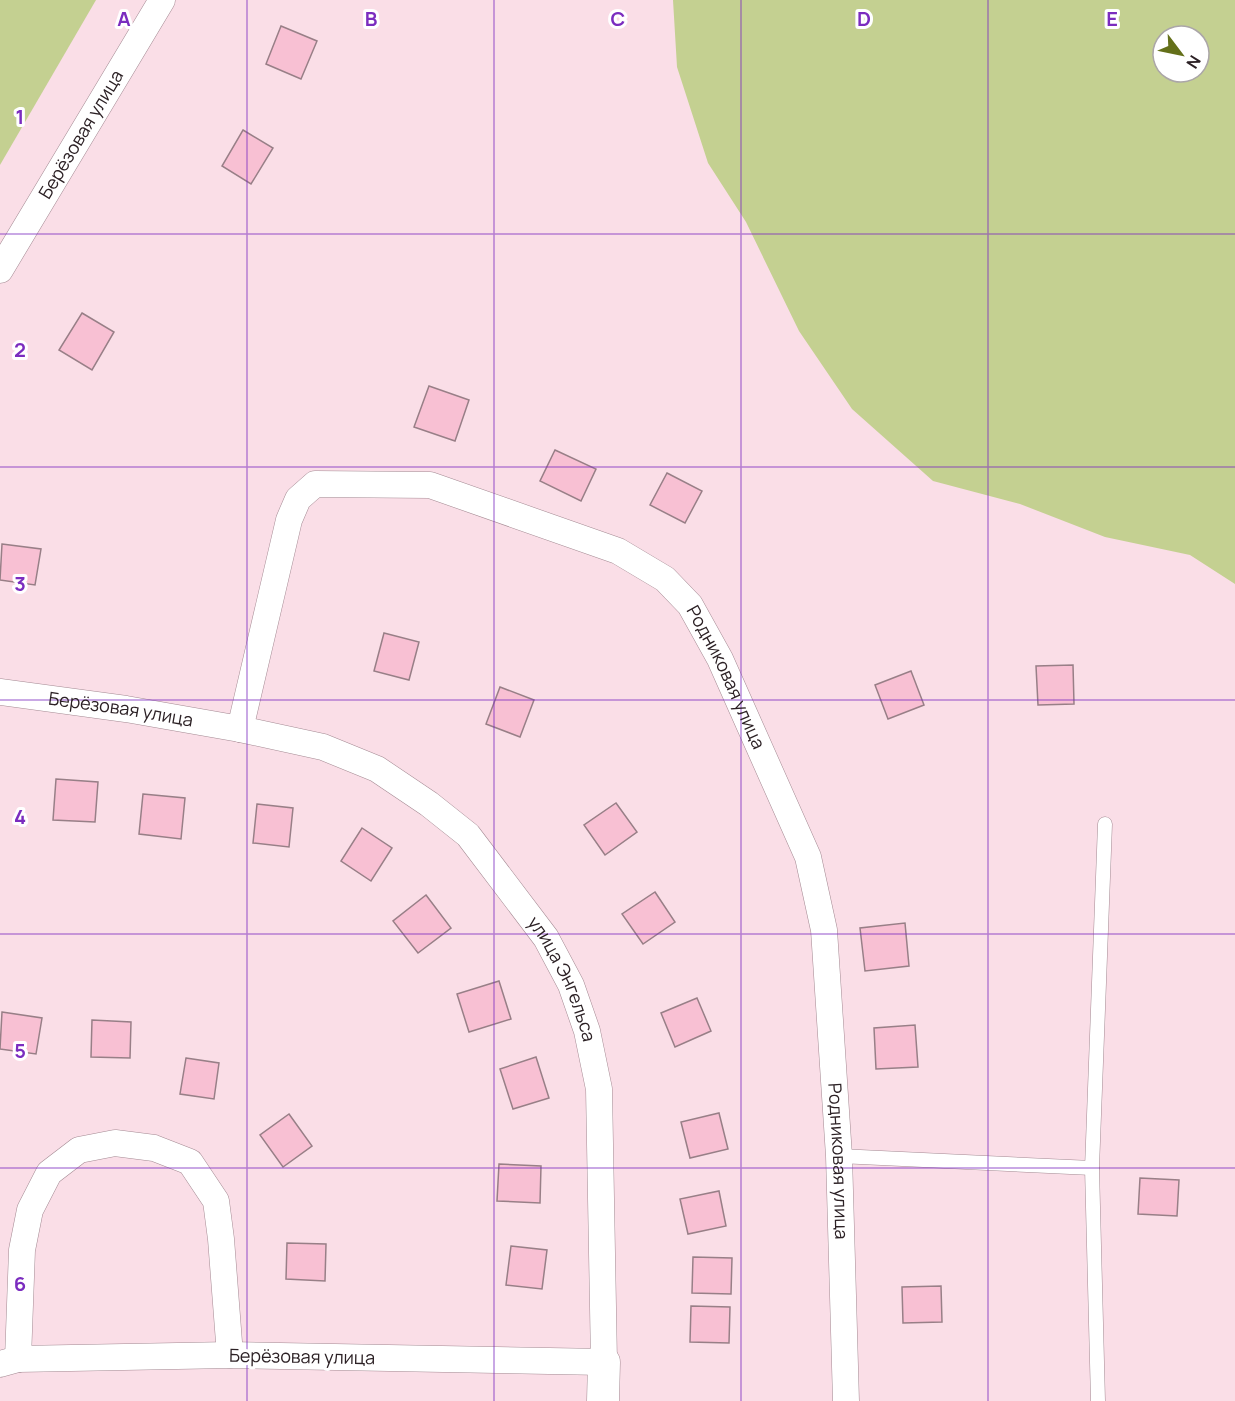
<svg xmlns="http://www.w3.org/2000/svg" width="1235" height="1401" font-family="Manrope,sans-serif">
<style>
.green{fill:#c4d091;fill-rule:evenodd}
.building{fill:#f8c0d3;stroke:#987f87;stroke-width:1.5}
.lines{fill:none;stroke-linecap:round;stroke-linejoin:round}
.service-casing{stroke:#a48a93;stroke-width:15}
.minor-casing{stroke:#a48a93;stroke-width:27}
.tertiary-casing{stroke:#a48a93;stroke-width:33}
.service{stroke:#fff;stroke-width:14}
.minor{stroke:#fff;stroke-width:26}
.tertiary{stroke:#fff;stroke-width:32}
.grid{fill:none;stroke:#7b2cbf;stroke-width:1.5;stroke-opacity:0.55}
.labels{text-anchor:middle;stroke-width:6;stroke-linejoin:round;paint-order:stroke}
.street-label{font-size:18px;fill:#2c2125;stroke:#fff}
.grid-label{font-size:20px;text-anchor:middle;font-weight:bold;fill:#7b2cbf;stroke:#fff;stroke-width:6;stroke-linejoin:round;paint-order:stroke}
</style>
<rect width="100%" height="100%" fill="#fadee7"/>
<!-- green -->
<g class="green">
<path d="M0,0H96L0,165Z"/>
<path d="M673,0H1235V584L1190,555L1105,537L1020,504L933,481L852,409L799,331L746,222L708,163L677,67ZM1163,36H1199V72H1163Z"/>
</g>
<!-- building -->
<g class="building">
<path d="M281,26L317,41L301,79L266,64Z"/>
<path d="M243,130L273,148L251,184L222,166Z"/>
<path d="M82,313L114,332L92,370L59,350Z"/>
<path d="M429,386L469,400L455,441L414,427Z"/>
<path d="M555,450L596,469L581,501L540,481Z"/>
<path d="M667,473L702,491L685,523L650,505Z"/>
<path d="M2,544L41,549L35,585L0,580Z"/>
<path d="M384,633L419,642L409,680L374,671Z"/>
<path d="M1073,665L1074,704L1038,705L1036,666Z"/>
<path d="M911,671L924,705L888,719L875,685Z"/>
<path d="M500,687L534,700L520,737L486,724Z"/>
<path d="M56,779L98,782L95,822L53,820Z"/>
<path d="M143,794L185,798L181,839L139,834Z"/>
<path d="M616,803L637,832L605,855L584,825Z"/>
<path d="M257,804L293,808L289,847L253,843Z"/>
<path d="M362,828L392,848L371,881L341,861Z"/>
<path d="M655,892L675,922L643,944L622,914Z"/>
<path d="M426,895L451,928L418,953L393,921Z"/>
<path d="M905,923L909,966L865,971L860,928Z"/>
<path d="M499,981L511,1019L469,1032L457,994Z"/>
<path d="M697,998L711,1031L675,1047L661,1013Z"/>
<path d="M2,1012L42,1018L36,1054L0,1049Z"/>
<path d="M92,1020L131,1022L130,1058L91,1057Z"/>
<path d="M915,1025L918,1067L876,1069L874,1028Z"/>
<path d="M536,1057L549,1098L513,1109L500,1069Z"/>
<path d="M186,1058L219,1063L214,1099L180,1094Z"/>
<path d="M719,1113L728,1149L690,1158L681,1122Z"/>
<path d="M289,1114L312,1146L283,1167L260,1135Z"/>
<path d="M499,1164L541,1166L540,1203L497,1201Z"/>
<path d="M1140,1178L1179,1180L1177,1216L1138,1214Z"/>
<path d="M719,1191L726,1226L688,1234L680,1199Z"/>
<path d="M287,1243L326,1244L325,1281L286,1279Z"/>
<path d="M511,1246L547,1250L542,1289L506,1285Z"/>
<path d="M693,1257L732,1258L731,1294L692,1293Z"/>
<path d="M941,1286L942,1322L903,1323L902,1287Z"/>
<path d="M691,1306L730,1307L729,1343L690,1342Z"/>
</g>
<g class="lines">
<defs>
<g id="service">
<path d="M839,1156L1092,1168"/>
<path d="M1098,1401L1092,1168L1105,824"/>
</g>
<g id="minor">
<path id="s1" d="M0,270L162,0"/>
<path id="s2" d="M0,692L126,709L240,729L323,747L377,769L429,804L468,835L546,938L571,985L587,1031L599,1089L604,1362L230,1355L18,1359L0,1364"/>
<path id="s3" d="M240,729L289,520L298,499L315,484L430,485L618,551L665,579L690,605L720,659L808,857L824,930L839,1156L846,1401"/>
<path d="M18,1359L22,1250L30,1210L49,1173L79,1150L115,1143L154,1148L190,1162L216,1201L221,1239L230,1355"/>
</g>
<path id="tertiary" d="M603,1401L604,1362"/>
</defs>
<!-- service casing -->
<use href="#service" class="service-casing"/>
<!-- minor casing -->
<use href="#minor" class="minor-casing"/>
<!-- tertiary casing -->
<use href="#tertiary" class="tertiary-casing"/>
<!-- service -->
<use href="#service" class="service"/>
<!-- minor -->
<use href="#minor" class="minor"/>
<!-- tertiary -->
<use href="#tertiary" class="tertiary"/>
</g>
<!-- grid -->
<path class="grid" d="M247,0V1401M494,0V1401M741,0V1401M988,0V1401M0,234H1235M0,467H1235M0,700H1235M0,934H1235M0,1168H1235"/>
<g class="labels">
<!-- street labels -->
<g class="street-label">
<text dy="6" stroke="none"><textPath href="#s1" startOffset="158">Берёзовая улица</textPath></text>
<text dy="6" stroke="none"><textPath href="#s3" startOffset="746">Родниковая улица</textPath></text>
<text dy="6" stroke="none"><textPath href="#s2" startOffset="122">Берёзовая улица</textPath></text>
<text dy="6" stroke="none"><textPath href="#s2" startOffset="672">улица Энгельса</textPath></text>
<text dy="6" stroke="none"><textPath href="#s3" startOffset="1250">Родниковая улица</textPath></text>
<text transform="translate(302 1357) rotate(1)" y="6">Берёзовая улица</text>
</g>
</g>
<g class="grid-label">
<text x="124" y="26">A</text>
<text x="371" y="26">B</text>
<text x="618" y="26">C</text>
<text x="864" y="26">D</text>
<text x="1112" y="26">E</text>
<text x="20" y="124">1</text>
<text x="20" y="357">2</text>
<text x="20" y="591">3</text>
<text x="20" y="824">4</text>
<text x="20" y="1058">5</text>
<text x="20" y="1291">6</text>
</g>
<!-- north arrow -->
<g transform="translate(1181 54) rotate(122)"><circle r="28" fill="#ffffff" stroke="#aba6a8" stroke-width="1.5"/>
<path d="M0-4.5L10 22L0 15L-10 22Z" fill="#64701a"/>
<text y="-9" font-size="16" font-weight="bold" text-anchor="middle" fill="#2c2125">N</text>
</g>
</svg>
